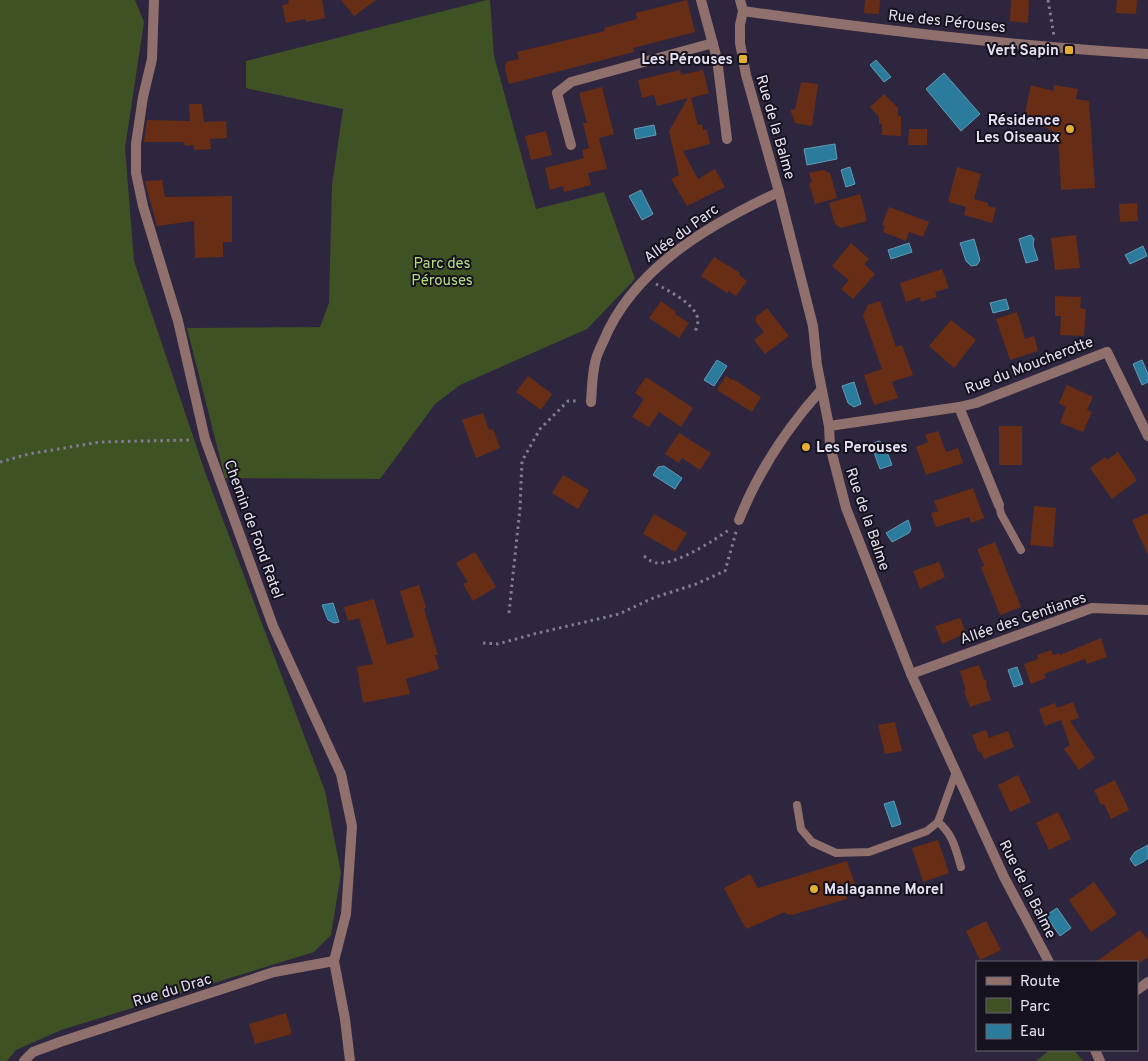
<svg xmlns="http://www.w3.org/2000/svg" width="1148" height="1061" font-family="Overpass,sans-serif">
<style>
.green{fill:#3f5224}
.water{fill:#2a7b9c;stroke:#629ab6}
.building{fill:#682d15}
.lines{fill:none;stroke-linecap:round;stroke-linejoin:round}
.path{stroke:#837d92;stroke-width:3;stroke-dasharray:2.5 4;stroke-linecap:butt}
.service{stroke:#90706c;stroke-width:8}
.minor{stroke:#90706c;stroke-width:10}
.poi-dot{fill:#e2af34;stroke:#15111d;stroke-width:2}
.labels{text-anchor:middle;stroke-width:4;stroke-linejoin:round;paint-order:stroke}
.street-label{font-size:15px;fill:#e5e1f2;stroke:#15111d}
.poi-label{font-size:15px;font-weight:bold;fill:#e5e1f2;stroke:#15111d;text-anchor:end}
.park-label{font-size:15px;fill:#b5db82;stroke:#15111d}
</style>
<rect width="100%" height="100%" fill="#2e263f"/>
<!-- green -->
<g class="green">
<path d="M0,0H135L144,22L125,148L134,261L205,472L325,791L341,873L331,935L314,952L61,1030L16,1050L7,1061H0Z"/>
<path d="M487,0H490L494,56L536,209L604,192L635,279L587,329L460,385L435,404L380,479L225,478L187,328L320,327L329,303L332,185L343,109L246,88V61Z"/>
<path d="M1050,1050H1074L1083,1061H1036Z"/>
</g>
<!-- water -->
<g class="water">
<path d="M876,60L891,77L884,82L870,65Z"/>
<path d="M944,73L980,114L961,131L926,89Z"/>
<path d="M654,125L656,135L636,139L634,129Z"/>
<path d="M835,144L837,159L807,165L804,149Z"/>
<path d="M850,167L855,184L846,187L841,170Z"/>
<path d="M641,190L653,214L642,220L629,196Z"/>
<path d="M1031,235L1034,239L1033,245L1038,260L1026,263L1019,239Z"/>
<path d="M974,239L980,260L977,265L971,266L966,261L960,243Z"/>
<path d="M909,243L912,252L891,259L888,250Z"/>
<path d="M1143,246L1147,256L1130,264L1125,255Z"/>
<path d="M1006,299L1009,309L993,313L990,303Z"/>
<path d="M717,360L727,366L714,386L704,380Z"/>
<path d="M1142,360L1148,374V382L1142,385L1133,364Z"/>
<path d="M854,382L861,404L854,407L848,403L842,386Z"/>
<path d="M879,441L884,444L892,465L880,469L871,444Z"/>
<path d="M664,466L682,478L675,489L653,475L658,467Z"/>
<path d="M908,520L911,529L909,533L892,542L886,533Z"/>
<path d="M333,603L339,622L334,623L328,620L322,605Z"/>
<path d="M1017,667L1023,684L1014,687L1008,670Z"/>
<path d="M894,801L901,824L892,827L884,804Z"/>
<path d="M1148,845V858L1143,862L1135,866L1130,859L1135,852Z"/>
<path d="M1057,908L1071,928L1060,936L1048,919V914Z"/>
</g>
<!-- building -->
<g class="building">
<path d="M288,0H322L325,18L306,22L305,19L286,23L282,5L289,4Z"/>
<path d="M341,0H376L354,16Z"/>
<path d="M687,0L695,32L633,48L634,52L509,84L505,69L506,62L519,59L517,52L605,31L604,28L637,19L636,13Z"/>
<path d="M865,0H880L879,14L864,13Z"/>
<path d="M1011,0H1029L1028,23L1010,21Z"/>
<path d="M1117,0H1137L1136,14L1116,13Z"/>
<path d="M680,70L681,75L703,70L709,93L691,98L698,125L702,124L703,130H707L710,144L683,151L698,179L715,169L725,187L687,206L671,179L679,175L669,131L688,98L657,106L654,95L642,98L638,80Z"/>
<path d="M801,82L818,84L812,126L795,123L790,109L795,110Z"/>
<path d="M1031,85L1053,91L1054,85L1078,89L1076,99L1089,101L1095,188L1061,190L1058,134L1037,122L1022,127Z"/>
<path d="M602,87L614,134L599,138L607,169L588,173L591,185L564,192L563,186L550,190L545,168L584,158L582,150L589,148L583,123H587L579,93Z"/>
<path d="M884,94L898,108V116H901V136L882,135V124H879V117L870,107Z"/>
<path d="M189,104H202L204,122L226,121L227,138L210,139L211,149L194,150L193,145L185,146L184,142H144L147,120L190,121Z"/>
<path d="M909,129H927V145H908Z"/>
<path d="M546,131L552,155L531,160L525,136Z"/>
<path d="M957,167L981,174L974,199L988,203V206L996,208L992,223L964,215L966,207L948,202Z"/>
<path d="M823,170L830,173L837,198L815,204L809,183L812,182L809,173Z"/>
<path d="M162,180L165,197L232,196V242H223V257L195,258L194,221L157,226L145,181Z"/>
<path d="M860,194L867,221L841,228L835,224L829,203Z"/>
<path d="M1137,203L1138,221L1120,222L1119,204Z"/>
<path d="M889,207L929,222L923,237L909,232L906,241L883,232L885,226L882,225Z"/>
<path d="M1076,235L1080,268L1055,270L1051,238Z"/>
<path d="M851,243L869,259L864,264L875,274L853,299L841,289L849,280L832,266Z"/>
<path d="M714,257L740,273L739,275L747,281L736,296L729,291L727,293L701,276Z"/>
<path d="M942,269L949,288L935,292L937,297L921,302L920,297L906,302L900,283Z"/>
<path d="M1055,296L1081,297L1080,308L1086,309L1084,336L1060,335L1061,316H1055Z"/>
<path d="M661,301L676,312L675,314L689,323L679,338L649,318Z"/>
<path d="M880,301L896,347L902,345L913,375L892,382L898,398L874,405L864,375L882,369L863,315L868,305Z"/>
<path d="M767,308L789,336L765,354L754,340L764,332L756,322V317Z"/>
<path d="M1017,312L1025,339L1034,336L1038,351L1010,360L996,319Z"/>
<path d="M951,320L976,340L954,368L929,346Z"/>
<path d="M528,376L552,394L541,410L516,392Z"/>
<path d="M726,376L732,380L733,379L761,397L752,412L717,390Z"/>
<path d="M646,377L693,408L681,427L659,412L649,427L632,417L644,399L635,393Z"/>
<path d="M1067,385L1093,397L1087,410L1092,412L1083,432L1060,423L1066,407L1059,403Z"/>
<path d="M483,413L489,430L493,429L500,448L476,458L462,420Z"/>
<rect x="999" y="426" width="23" height="39"/>
<path d="M938,431L946,452L958,448L963,463L926,475L916,447L928,442L925,435Z"/>
<path d="M679,433L711,453L700,470L682,458L679,463L665,454Z"/>
<path d="M1118,452L1137,480L1112,499L1090,468L1105,457L1107,460Z"/>
<path d="M563,475L589,490L578,509L552,493Z"/>
<path d="M973,488L984,518L971,523L969,517L936,527L931,513L938,511L934,501Z"/>
<path d="M1034,506L1056,508L1053,547L1030,545Z"/>
<path d="M1148,513V555L1132,520Z"/>
<path d="M654,514L687,533L675,552L643,534Z"/>
<path d="M995,542L1021,607L1000,615L981,567L984,566L977,549Z"/>
<path d="M475,552L496,587L473,601L463,584L468,582L456,563Z"/>
<path d="M939,562L945,577L920,589L913,571Z"/>
<path d="M419,585L426,608L424,609L438,655H435L439,669L406,679L410,694L363,703L357,667L373,664L359,618L348,621L344,607L374,599L387,645L414,637L400,591Z"/>
<path d="M960,618L966,633L942,644L935,626Z"/>
<path d="M1101,638L1107,657L1087,664L1085,659L1044,674L1046,678L1031,684L1024,664L1038,659L1037,655L1051,650L1053,655L1059,653L1060,655Z"/>
<path d="M979,665L984,679L987,681L986,685L991,700L970,707L964,691H966L960,671Z"/>
<path d="M1073,702L1079,718L1070,721L1095,758L1079,770L1064,749L1070,745L1061,720L1045,726L1039,709L1055,703L1057,708Z"/>
<path d="M895,722L902,751L885,754L878,725Z"/>
<path d="M986,730L989,738L1008,731L1014,747L984,759L980,751L978,752L972,735Z"/>
<path d="M1018,775L1031,802L1010,812L998,785Z"/>
<path d="M1115,780L1129,810L1111,819L1104,804L1101,805L1094,790Z"/>
<path d="M1058,812L1071,839L1049,850L1036,823Z"/>
<path d="M938,840L949,873L923,882L912,848Z"/>
<path d="M847,861L856,887L845,890L847,899L792,915L786,914L785,912L746,929L724,888L750,874L758,888Z"/>
<path d="M1094,882L1117,914L1091,932L1069,900Z"/>
<path d="M986,921L1001,950L980,960L966,931Z"/>
<path d="M1140,930L1148,940V957L1141,962H1096Z"/>
<path d="M286,1013L292,1034L255,1044L249,1024Z"/>
</g>
<g class="lines">
<!-- path -->
<g class="path">
<path d="M1048,0L1054,36"/>
<path d="M656,284C669,291 696,304 698,320C698,324 696,329 695,332"/>
<path d="M0,462L29,454L100,442L192,440"/>
<path d="M644,556C649,560 654,564 662,563C680,562 715,540 730,529"/>
<path d="M509,613L520,508L522,461L540,429L568,401H578"/>
<path d="M483,643L498,644L534,634L619,614L653,598L696,584L725,571L736,532"/>
</g>
<!-- service -->
<g class="service">
<path d="M999,505L1001,514L1021,550"/>
<path d="M797,805L801,829L812,842L836,853L869,852L927,831L938,822L956,772"/>
<path d="M938,822C953,834 956,850 961,867"/>
</g>
<!-- minor -->
<g class="minor">
<path d="M154,0L152,59L143,97L136,144V173L143,206L178,321L205,439L273,626L341,774L352,826L346,914L334,961L345,1019L350,1061"/>
<path d="M701,0L717,59L727,139"/>
<path d="M740,0L743,11L740,25V43L746,75L779,192L813,326L817,365L829,426L830,446L846,508L911,674L1004,877L1049,962"/>
<path d="M743,11C877,30 1012,46 1148,54"/>
<path d="M571,145L557,93L571,82L713,43"/>
<path d="M591,402C592,389 592,376 595,363C596,356 600,349 603,342C633,268 710,224 779,192"/>
<path d="M959,407L999,505"/>
<path d="M829,426L959,407L976,403L1107,352L1148,436"/>
<path d="M739,520C758,472 787,428 821,390"/>
<path d="M911,674L1092,608L1148,610"/>
<path d="M1137,990L1148,982"/>
<path d="M1095,1050L1100,1061"/>
<path d="M24,1061L33,1052L60,1042L274,972L334,961"/>
</g>
</g>
<!-- markers -->
<g class="poi-dot">
<rect x="1064" y="45" width="10" height="10" rx="2.5"/>
<rect x="738" y="54" width="10" height="10" rx="2.5"/>
<circle cx="1070" cy="129" r="5"/>
<circle cx="806" cy="447" r="5"/>
<circle cx="814" cy="889" r="5"/>
</g>
<g class="labels">
<!-- street labels -->
<g class="street-label">
<text transform="translate(947 21) rotate(6)" y="5">Rue des Pérouses</text>
<text transform="translate(776 127) rotate(74)" y="5">Rue de la Balme</text>
<text transform="translate(681 233) rotate(-36)" y="5">Allée du Parc</text>
<text transform="translate(1029 365) rotate(-21)" y="5">Rue du Moucherotte</text>
<text transform="translate(868 519) rotate(71)" y="5">Rue de la Balme</text>
<text transform="translate(254 529) rotate(70)" y="5">Chemin de Fond Ratel</text>
<text transform="translate(1023 618) rotate(-19)" y="5">Allée des Gentianes</text>
<text transform="translate(1028 889) rotate(63)" y="5">Rue de la Balme</text>
<text transform="translate(172 990) rotate(-17)" y="5">Rue du Drac</text>
</g>
<!-- poi labels -->
<g class="poi-label">
<text x="1059" y="55">Vert Sapin</text>
<text x="733" y="64">Les Pérouses</text>
<text x="1060" y="125">Résidence<tspan x="1060" dy="17">Les Oiseaux</tspan></text>
<text x="816" y="452" text-anchor="start">Les Perouses</text>
<text x="824" y="894" text-anchor="start">Malaganne Morel</text>
</g>
<!-- park labels -->
<g class="park-label">
<text x="442" y="268">Parc des<tspan x="442" dy="17">Pérouses</tspan></text>
</g>
</g>
<!-- legend -->
<rect x="976" y="961" width="162" height="90" fill="#15111d" stroke="#686472"/>
<rect x="986" y="977" width="25" height="8" fill="#90706c" stroke="#686472"/>
<text x="1020" y="986" font-size="15" fill="#e5e1f2">Route</text>
<rect x="986" y="998" width="25" height="15" fill="#3f5224" stroke="#686472"/>
<text x="1020" y="1011" font-size="15" fill="#e5e1f2">Parc</text>
<rect x="986" y="1024" width="25" height="15" fill="#2a7b9c" stroke="#686472"/>
<text x="1020" y="1036" font-size="15" fill="#e5e1f2">Eau</text>
</svg>
